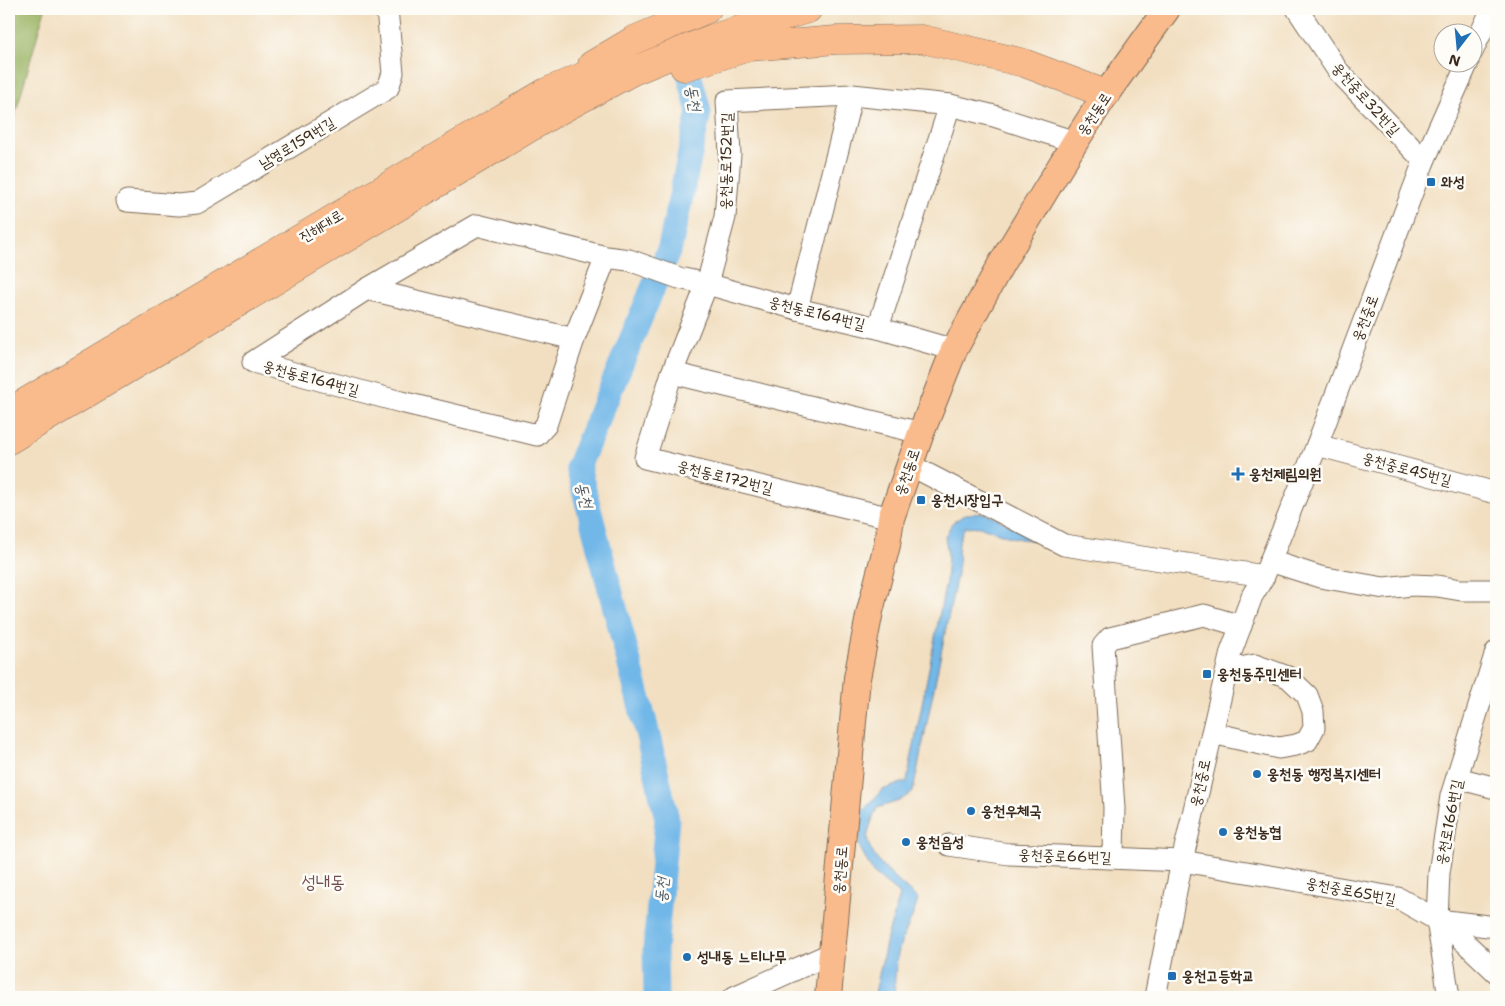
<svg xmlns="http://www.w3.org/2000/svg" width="1505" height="1006" font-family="'Shantell Sans','Poor Story',sans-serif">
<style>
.forest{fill:#9cb667;stroke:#6c7042}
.water{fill:#71b7e8;stroke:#567083}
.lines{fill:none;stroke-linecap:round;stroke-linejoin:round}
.river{stroke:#71b7e8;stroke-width:25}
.minor-casing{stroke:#7b6957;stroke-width:23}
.major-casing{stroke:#7b6957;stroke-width:28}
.highway-casing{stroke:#7b6957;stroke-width:29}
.minor{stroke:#fff;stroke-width:21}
.major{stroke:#fabb8c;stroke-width:26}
.highway{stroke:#fabb8c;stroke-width:28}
.poi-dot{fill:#1f6fb2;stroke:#fdfcf7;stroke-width:2}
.labels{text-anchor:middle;stroke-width:5;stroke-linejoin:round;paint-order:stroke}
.street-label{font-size:15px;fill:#3b2a1e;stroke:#fdfcf7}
.poi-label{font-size:15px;font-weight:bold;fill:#3b2a1e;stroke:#fdfcf7;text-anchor:start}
.water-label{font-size:16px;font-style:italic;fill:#4e5b65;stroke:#fdfcf7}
.quarter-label{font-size:18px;fill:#724d51;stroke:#fdfcf7}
</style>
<rect width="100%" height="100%" fill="#fdfcf7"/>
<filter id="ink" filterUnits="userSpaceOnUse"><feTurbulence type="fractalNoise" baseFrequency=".02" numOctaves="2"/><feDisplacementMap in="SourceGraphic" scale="10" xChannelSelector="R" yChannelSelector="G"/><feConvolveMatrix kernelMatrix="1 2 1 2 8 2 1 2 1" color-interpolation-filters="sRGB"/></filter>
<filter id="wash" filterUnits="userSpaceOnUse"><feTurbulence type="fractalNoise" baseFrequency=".0096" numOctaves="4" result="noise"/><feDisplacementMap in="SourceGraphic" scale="20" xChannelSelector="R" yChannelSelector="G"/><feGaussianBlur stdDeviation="1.12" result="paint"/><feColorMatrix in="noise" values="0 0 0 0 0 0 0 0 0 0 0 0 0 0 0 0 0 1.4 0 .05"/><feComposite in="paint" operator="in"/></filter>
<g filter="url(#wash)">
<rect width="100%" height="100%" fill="#f2dfc1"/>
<!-- forest -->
<path class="forest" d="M9,9H45L15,115L9,128Z"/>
<!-- water -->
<path class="water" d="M985,513L1042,540C1033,540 1023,540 1015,538C995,534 986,524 965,527C957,540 958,550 959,564L913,792L899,801L877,808C874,816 870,825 868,833C863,855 903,885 918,899C914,917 904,932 899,950C895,965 895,982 894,997H874L888,934L900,895L873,873L859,846L862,812L882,790L907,781L946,581L948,555L945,537L952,523L966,514Z"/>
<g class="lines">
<!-- river -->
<path class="river" d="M656,997L655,950L667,819L645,723L578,467L670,247L699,112L672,9"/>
</g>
</g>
<g filter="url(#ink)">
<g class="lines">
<defs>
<g id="minor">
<path d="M1297,9L1338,71L1424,161"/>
<path d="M1472,52L1492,9"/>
<path d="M127,201L179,205L197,203L388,88L393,73L387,9"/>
<path d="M606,257L574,339L546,425L537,435L401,402L253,362L367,289L477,225L606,257L629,260L679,278L707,284L797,309L878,328L954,350"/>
<path d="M367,289L574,339"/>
<path d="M797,309L852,95"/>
<path d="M878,328L950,105"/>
<path d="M672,373L921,433"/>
<path d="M1317,445L1496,493"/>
<path d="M910,465L1064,545L1264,576"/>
<path d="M891,518L645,458L672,373L707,284L725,217L730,154L727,101L852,95L950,105L994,116L1075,142"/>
<path d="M1270,561L1320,577L1384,588L1412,585L1437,586L1461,590H1496"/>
<path d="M1212,733L1279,748L1296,745L1307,741L1314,728L1313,711L1307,695L1288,677L1255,665L1240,668"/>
<path d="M1457,778L1496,788"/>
<path d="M949,845L1009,854L1182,861L1398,898L1437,920L1456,934L1496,972"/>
<path d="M1113,857L1114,808L1103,646L1110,638L1204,615L1241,626"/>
<path d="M1438,920L1496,927"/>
<path d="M734,997L832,953"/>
<path d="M1155,997L1182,861L1231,652L1252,596L1264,576L1317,445L1424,161L1468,62"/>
<path d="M1449,997L1437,920L1439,873L1451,796L1496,652"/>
</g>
<path id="major" d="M828,997L857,678L870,611L887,545L891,518L921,433L954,350L1001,264L1075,142L1106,94L1167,9"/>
<g id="highway">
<path d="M592,65L634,40L707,9"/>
<path d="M684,67L749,47L836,40L922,39L1024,63L1106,94"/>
<path d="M9,412L546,92L615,63"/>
<path d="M9,440L551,115L633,71L713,38L808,9"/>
</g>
</defs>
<!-- minor casing -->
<use href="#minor" class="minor-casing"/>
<!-- major casing -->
<use href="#major" class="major-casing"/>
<!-- highway casing -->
<use href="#highway" class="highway-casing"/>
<!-- minor -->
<use href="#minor" class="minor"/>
<!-- major -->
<use href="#major" class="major"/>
<!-- highway -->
<use href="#highway" class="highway"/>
</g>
</g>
<!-- markers -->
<g class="poi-dot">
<rect x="1426" y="177" width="10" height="10" rx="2.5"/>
<path d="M1235.5 466.5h5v5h5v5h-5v5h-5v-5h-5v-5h5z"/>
<rect x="916" y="495" width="10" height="10" rx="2.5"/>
<rect x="1202" y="669" width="10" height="10" rx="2.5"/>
<circle cx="1257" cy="774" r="5"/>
<circle cx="971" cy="811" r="5"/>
<circle cx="1223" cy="832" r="5"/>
<circle cx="906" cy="842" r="5"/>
<circle cx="687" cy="957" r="5"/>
<rect x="1167" y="971" width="10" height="10" rx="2.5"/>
</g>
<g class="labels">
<!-- street labels -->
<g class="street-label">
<text transform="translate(1366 99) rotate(48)" y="5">웅천중로32번길</text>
<text transform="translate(1094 114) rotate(-56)" y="5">웅천동로</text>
<text transform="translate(297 143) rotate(-31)" y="5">남영로159번길</text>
<text transform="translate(726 161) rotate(-89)" y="5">웅천동로152번길</text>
<text transform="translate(321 226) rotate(-31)" y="5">진해대로</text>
<text transform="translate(817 313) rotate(14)" y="5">웅천동로164번길</text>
<text transform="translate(1365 318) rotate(-69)" y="5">웅천중로</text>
<text transform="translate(311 378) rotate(15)" y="5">웅천동로164번길</text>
<text transform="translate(1407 469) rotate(15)" y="5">웅천중로45번길</text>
<text transform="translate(907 472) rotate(-71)" y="5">웅천동로</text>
<text transform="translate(725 477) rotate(14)" y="5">웅천동로172번길</text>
<text transform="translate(1200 783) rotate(-77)" y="5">웅천중로</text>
<text transform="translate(1449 822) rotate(-79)" y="5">웅천로166번길</text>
<text transform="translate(1065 856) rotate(2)" y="5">웅천중로66번길</text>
<text transform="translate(840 870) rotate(-85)" y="5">웅천동로</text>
<text transform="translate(1351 891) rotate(11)" y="5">웅천중로65번길</text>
</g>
<!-- poi labels -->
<g class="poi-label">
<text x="1441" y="187">와성</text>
<text x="1249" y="479">웅천제림의원</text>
<text x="931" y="505">웅천시장입구</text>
<text x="1217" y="679">웅천동주민센터</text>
<text x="1267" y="779">웅천동 행정복지센터</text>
<text x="981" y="816">웅천우체국</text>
<text x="1233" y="837">웅천농협</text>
<text x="916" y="847">웅천읍성</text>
<text x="697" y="962">성내동 느티나무</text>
<text x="1182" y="981">웅천고등학교</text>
</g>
<!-- water labels -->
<g class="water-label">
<text transform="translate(694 98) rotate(79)" y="6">동천</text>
<text transform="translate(585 495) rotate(76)" y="6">동천</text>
<text transform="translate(661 890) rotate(-85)" y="6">동천</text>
</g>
<!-- quarter labels -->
<g class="quarter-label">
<text x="323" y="888">성내동</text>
</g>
</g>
<!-- margin -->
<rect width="1505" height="1006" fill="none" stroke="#fdfcf7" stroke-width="30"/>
<!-- north arrow -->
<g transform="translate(1458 48) rotate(196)"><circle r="24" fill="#fdfcf7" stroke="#afa8a0"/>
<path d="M0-4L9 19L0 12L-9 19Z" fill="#1f6fb2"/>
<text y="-8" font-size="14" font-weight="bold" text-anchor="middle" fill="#3b2a1e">N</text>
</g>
</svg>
